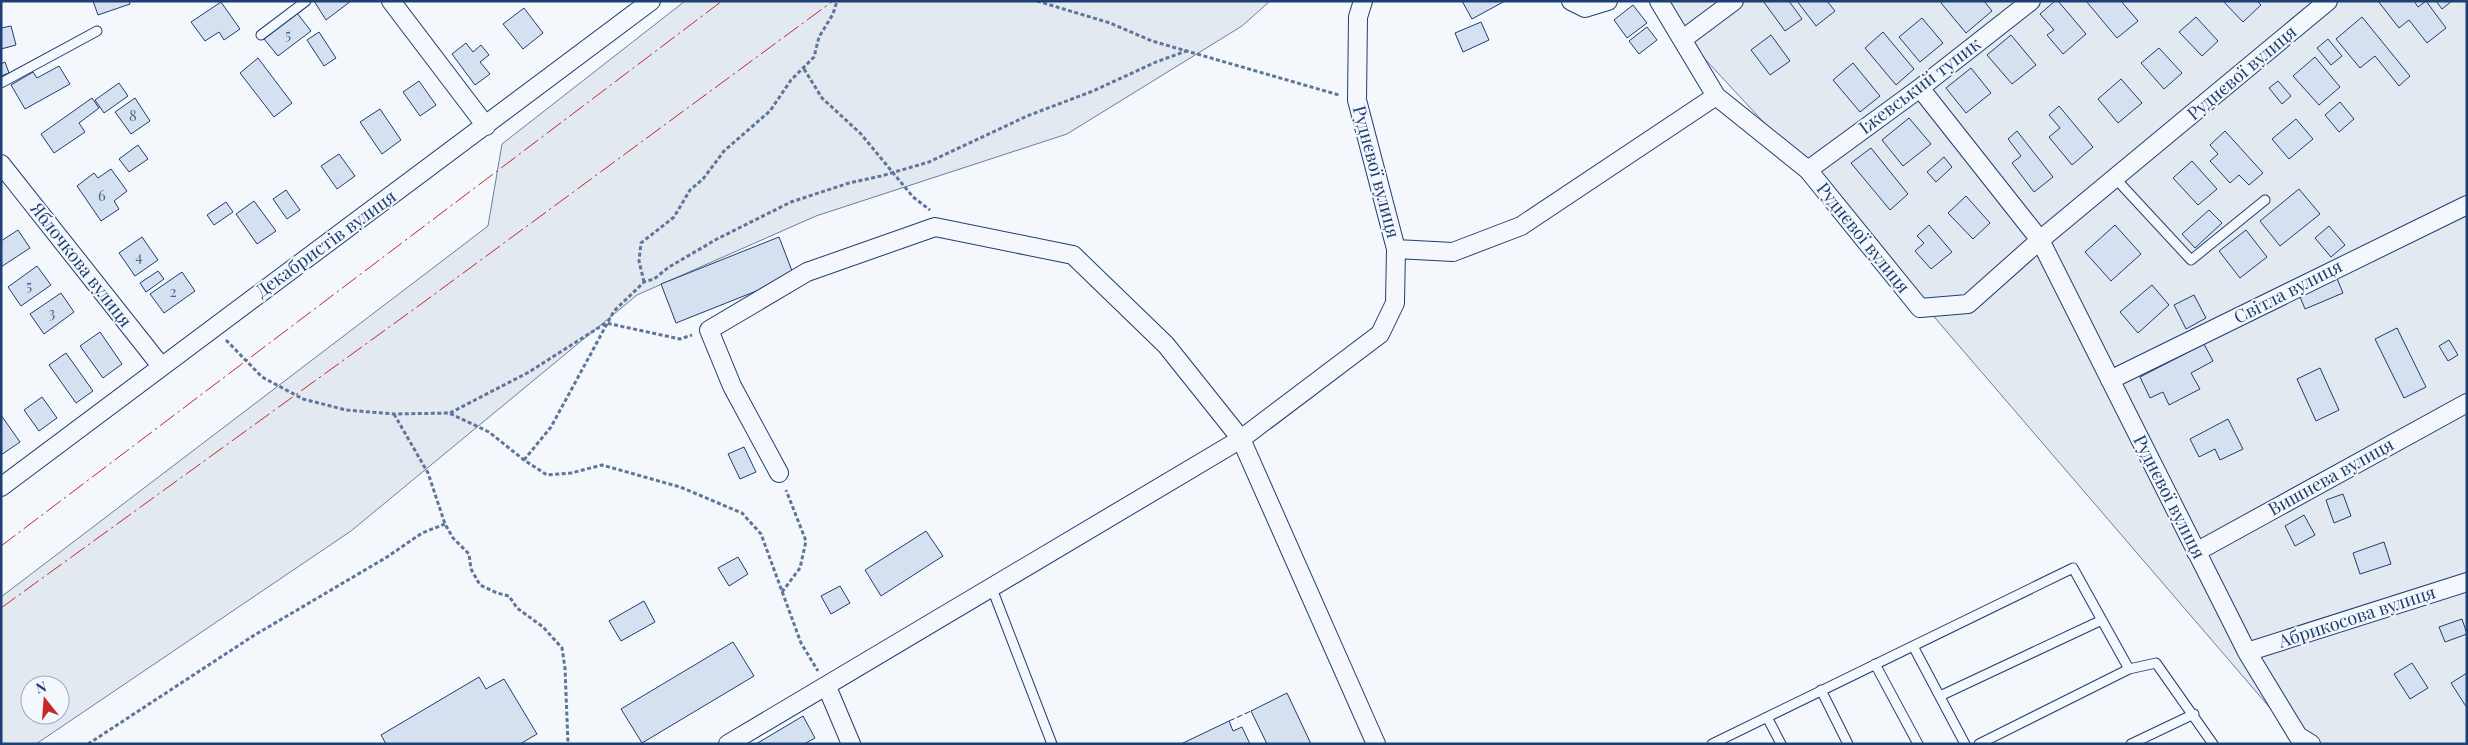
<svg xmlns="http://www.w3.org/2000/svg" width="2468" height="745" font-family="'Playfair Display',serif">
<rect width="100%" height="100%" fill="#f4f7fb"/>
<!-- green -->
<path fill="#e3e9f0" stroke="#687fa3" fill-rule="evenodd" d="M 685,1 L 1270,1 L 1242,26 L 1067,134 L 816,216 L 637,295 L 351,531 L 36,744 L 1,744 L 1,597 L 488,226 L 502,144 ZM 30,685 L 60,685 L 60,715 L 30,715 Z
M 1651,1 L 2467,1 L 2467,744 L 2301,744 L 1808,170 Z"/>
<!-- building -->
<path fill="#d5e0f0" stroke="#1d3f73" d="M 93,1 L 129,1 L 130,4 L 98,15 Z
M 314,1 L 351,1 L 326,20 Z
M 1462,1 L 1505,1 L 1472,19 Z
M 1763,1 L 1789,1 L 1802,19 L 1785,31 Z
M 1797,1 L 1827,1 L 1835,11 L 1816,26 Z
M 1943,1 L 1984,1 L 1992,11 L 1966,33 L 1941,3 Z
M 2055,1 L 2058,1 L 2086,34 L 2063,54 L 2047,35 L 2054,30 L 2040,14 Z
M 2086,1 L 2121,1 L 2138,21 L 2117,38 Z
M 2223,1 L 2257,1 L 2261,5 L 2243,22 Z
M 2378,1 L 2414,1 L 2418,7 L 2426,1 L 2446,28 L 2427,43 L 2409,20 L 2399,28 Z
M 2436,1 L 2452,1 L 2442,9 Z
M 221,2 L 240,29 L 224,40 L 219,32 L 205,41 L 191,22 Z
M 1633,5 L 1647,23 L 1627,38 L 1614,20 Z
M 524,8 L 543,33 L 523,49 L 503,24 Z
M 297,13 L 311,31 L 278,56 L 264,39 Z
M 2196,17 L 2218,41 L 2202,56 L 2179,32 Z
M 2362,17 L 2410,76 L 2399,86 L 2375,56 L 2360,68 L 2336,39 Z
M 1922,18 L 1943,43 L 1920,62 L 1899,37 Z
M 1481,22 L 1489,40 L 1463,52 L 1455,33 Z
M 11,26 L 16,45 L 1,49 L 1,28 Z
M 1647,27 L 1657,40 L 1639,54 L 1629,41 Z
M 319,32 L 336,58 L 324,66 L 307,40 Z
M 1883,32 L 1914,69 L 1896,85 L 1865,48 Z
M 1771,35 L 1790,61 L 1770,75 L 1751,50 Z
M 2011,35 L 2036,65 L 2012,84 L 1987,55 Z
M 2328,39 L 2342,56 L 2331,65 L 2317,48 Z
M 466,43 L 473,52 L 481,45 L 489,55 L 480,62 L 490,74 L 475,85 L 452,54 Z
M 2159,48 L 2182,73 L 2164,89 L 2141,63 Z
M 2315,57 L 2340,87 L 2319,105 L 2293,76 Z
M 258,58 L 292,103 L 274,117 L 240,73 Z
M 5,62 L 9,73 L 1,76 L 1,64 Z
M 1853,63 L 1880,96 L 1860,112 L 1833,80 Z
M 59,66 L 70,84 L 25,109 L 11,85 L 33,72 L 37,78 Z
M 1971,68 L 1991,93 L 1966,113 L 1946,88 Z
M 2121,79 L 2142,103 L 2118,123 L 2098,99 Z
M 419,81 L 436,105 L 420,116 L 403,92 Z
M 2278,81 L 2291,96 L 2282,104 L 2269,88 Z
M 119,83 L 128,96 L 104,113 L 95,100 Z
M 92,98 L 99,108 L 79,123 L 85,132 L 54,153 L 41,134 Z
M 135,98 L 150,121 L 131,134 L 115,112 Z
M 2340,102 L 2354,119 L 2339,132 L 2325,115 Z
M 2059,106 L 2093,147 L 2072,165 L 2049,137 L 2060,128 L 2049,115 Z
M 380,109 L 401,140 L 382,154 L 360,122 Z
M 1909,118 L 1931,144 L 1903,166 L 1882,140 Z
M 2296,119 L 2313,139 L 2289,159 L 2272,139 Z
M 2017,131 L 2053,177 L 2034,192 L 2012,163 L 2021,156 L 2008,139 Z
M 2225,131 L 2263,173 L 2249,185 L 2239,175 L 2230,183 L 2210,161 L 2218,154 L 2210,145 Z
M 138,145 L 148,159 L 129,172 L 119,159 Z
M 1871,148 L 1908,194 L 1890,210 L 1851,163 Z
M 339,154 L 355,176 L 337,189 L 321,166 Z
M 1944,157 L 1952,167 L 1936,182 L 1927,172 Z
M 2192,161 L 2217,189 L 2198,205 L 2173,178 Z
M 111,169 L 127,191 L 114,201 L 119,209 L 101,221 L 77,186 L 94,173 L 98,178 Z
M 2299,189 L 2320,214 L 2280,246 L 2260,221 Z
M 286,190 L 300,210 L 287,219 L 273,199 Z
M 1966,196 L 1990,223 L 1973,239 L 1948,213 Z
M 254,201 L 276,231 L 257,244 L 236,214 Z
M 226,202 L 233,212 L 214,225 L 207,215 Z
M 2209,210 L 2222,223 L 2195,248 L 2182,234 Z
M 1929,225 L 1952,252 L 1931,269 L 1915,251 L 1924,243 L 1917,236 Z
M 2115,225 L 2141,254 L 2111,281 L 2085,252 Z
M 2329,226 L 2345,245 L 2331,257 L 2315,238 Z
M 18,230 L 30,248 L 1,267 L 1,241 Z
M 2246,230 L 2267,257 L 2240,278 L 2219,251 Z
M 142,237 L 158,260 L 135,276 L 119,253 Z
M 779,237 L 794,276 L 676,323 L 661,284 Z
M 37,266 L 51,285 L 21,306 L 8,287 Z
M 158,271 L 164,279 L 146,292 L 140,283 Z
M 182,272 L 195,291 L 164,313 L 150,294 Z
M 2336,276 L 2343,293 L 2305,309 L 2298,292 Z
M 2152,285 L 2169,305 L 2138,333 L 2120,312 Z
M 61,293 L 74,312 L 44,334 L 30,314 Z
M 2194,295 L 2206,318 L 2186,329 L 2174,305 Z
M 2397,328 L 2426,387 L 2404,398 L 2375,339 Z
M 100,332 L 122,364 L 103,378 L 80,346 Z
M 2449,340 L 2458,355 L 2448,361 L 2439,346 Z
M 2204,344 L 2213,361 L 2191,373 L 2200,389 L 2169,405 L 2163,392 L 2150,398 L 2140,377 Z
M 66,353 L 93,391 L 76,403 L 49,365 Z
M 2320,368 L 2339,410 L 2316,421 L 2297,379 Z
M 42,397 L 57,418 L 39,431 L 24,410 Z
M 1,415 L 20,442 L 1,455 Z
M 2228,419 L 2243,449 L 2220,460 L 2215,449 L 2199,457 L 2190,439 Z
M 744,447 L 756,472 L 740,479 L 728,454 Z
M 2343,494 L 2351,516 L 2334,523 L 2326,500 Z
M 2304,515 L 2315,535 L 2295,546 L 2285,526 Z
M 926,531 L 943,556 L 881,596 L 865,570 Z
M 2384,542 L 2391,564 L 2360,574 L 2353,553 Z
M 738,557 L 748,574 L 729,586 L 718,568 Z
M 840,586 L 850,603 L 831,614 L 821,596 Z
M 644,601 L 655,622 L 621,641 L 609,621 Z
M 2462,619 L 2467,634 L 2445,642 L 2439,627 Z
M 733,642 L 754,676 L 642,743 L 621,709 Z
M 2412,663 L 2428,688 L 2410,699 L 2394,674 Z
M 2467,673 L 2467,708 L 2451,683 Z
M 479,677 L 486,689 L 504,679 L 537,734 L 520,744 L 386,744 L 381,735 Z
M 1287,693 L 1311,744 L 1267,744 L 1251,711 Z
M 803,716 L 815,738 L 804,744 L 756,744 Z
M 1229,721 L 1233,731 L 1242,727 L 1250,744 L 1181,744 Z"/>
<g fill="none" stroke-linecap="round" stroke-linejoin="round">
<defs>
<path id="lane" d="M 261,35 L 306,1
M 1,83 L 97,31
M 2115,178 L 2191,260 L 2265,200
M 991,586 L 1052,744
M 1913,646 L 1965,744
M 1875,664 L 1918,744
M 1821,690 L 1848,744
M 1940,696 L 2102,620
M 1767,717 L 1781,744
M 1712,744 L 2073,568 L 2129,669 L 2156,663 L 2213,744
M 1979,744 L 2129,669
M 2131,744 L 2194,714"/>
<path id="street" d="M 391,1 L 486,126
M 1363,1 L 1358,17 L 1357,100 L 1396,249 L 1453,252 L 1521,226 L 1716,96
M 1571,1 L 1585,8 L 1608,1
M 1659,1 L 1716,96 L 1808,170 L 1920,308 L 1968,304 L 2040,240 L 2328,1
M 1683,39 L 1734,1
M 1920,88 L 2040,240 L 2247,652 L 2298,736 L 2311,744
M 1,164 L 161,366
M 1808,170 L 1920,88 L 2031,1
M 2110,380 L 2467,205
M 779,473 L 732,386 L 709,330 L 807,272 L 935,227 L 1073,255 L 1166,345 L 1241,439 L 1376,744
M 1,487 L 651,1
M 2196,552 L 2467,403
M 2247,652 L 2467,582
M 827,687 L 851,744
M 728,744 L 1241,439 L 1380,334 L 1395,303 L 1396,249"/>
</defs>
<!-- lane casing -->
<use href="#lane" stroke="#1d3f73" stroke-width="11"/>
<!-- street casing -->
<use href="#street" stroke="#1d3f73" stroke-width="20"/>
<!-- path -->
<path stroke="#5e769c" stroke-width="3" stroke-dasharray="4 2.5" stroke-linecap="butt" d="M 1037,1 L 1110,23 L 1152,41 L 1339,95
M 804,69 L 822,98 L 861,134 L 913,197 L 930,210
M 644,282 L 639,261 L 641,243 L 674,217 L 690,190 L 703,179 L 724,151 L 770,111 L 791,80 L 814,57 L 819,37 L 833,14 L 837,1
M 226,340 L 262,377 L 303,399 L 346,410 L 394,414 L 449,413 L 489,432 L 524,460 L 547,475 L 571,473 L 602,465 L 680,487 L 742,513 L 761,534 L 801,643 L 818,671
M 450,413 L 529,372 L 606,323 L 680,339 L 692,335
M 394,414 L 428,473 L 445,524 L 453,538 L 469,554 L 471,569 L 480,585 L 497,593 L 509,596 L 517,608 L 543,627 L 562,648 L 565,668 L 568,744
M 524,460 L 551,427 L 614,311 L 644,282 L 654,279 L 669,267 L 717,239 L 791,202 L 849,183 L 881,176 L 929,162 L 1027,116 L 1093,91 L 1156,62 L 1189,50
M 782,592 L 800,568 L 806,541 L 786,490
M 88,744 L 253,636 L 387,557 L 422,533 L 445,524"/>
<!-- lane -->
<use href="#lane" stroke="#f4f7fb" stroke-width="9"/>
<!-- street -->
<use href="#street" stroke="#f4f7fb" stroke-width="18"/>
<!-- fence -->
<path stroke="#1d3f73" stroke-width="1" stroke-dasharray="6 2.5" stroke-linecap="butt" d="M 1229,721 L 1251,711"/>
<!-- power -->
<path stroke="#c62828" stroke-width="1" stroke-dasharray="18 4 2.5 4" stroke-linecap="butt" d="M 1,546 L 722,1
M 1,608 L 417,307 L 833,1"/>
</g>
<g text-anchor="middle" stroke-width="4" stroke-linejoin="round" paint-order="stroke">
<!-- number labels -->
<g font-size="15" fill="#4b6792">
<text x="288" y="40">5</text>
<text x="133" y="121">8</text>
<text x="102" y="201">6</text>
<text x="139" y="262">4</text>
<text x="29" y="291">5</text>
<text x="173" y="297">2</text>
<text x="52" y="318">3</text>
</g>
<!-- street labels -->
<g font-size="18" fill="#1d3f73" stroke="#f4f7fb">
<text transform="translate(2242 73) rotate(-40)" y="6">Руднєвої вулиця</text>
<text transform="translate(1920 86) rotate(-37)" y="6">Іжевський тупик</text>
<text transform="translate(1376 172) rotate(75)" y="6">Руднєвої вулиця</text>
<text transform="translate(1863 238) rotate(51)" y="6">Руднєвої вулиця</text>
<text transform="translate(326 244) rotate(-36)" y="6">Декабристів вулиця</text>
<text transform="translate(81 265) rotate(52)" y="6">Яблочкова вулиця</text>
<text transform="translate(2288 292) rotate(-27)" y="6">Світла вулиця</text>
<text transform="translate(2331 477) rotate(-29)" y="6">Вишнева вулиця</text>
<text transform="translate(2169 497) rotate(63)" y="6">Руднєвої вулиця</text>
<text transform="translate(2357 617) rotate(-18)" y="6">Абрикосова вулиця</text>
</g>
</g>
<!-- border -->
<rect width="2468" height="745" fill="none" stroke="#1d3f73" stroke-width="5"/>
<!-- north arrow -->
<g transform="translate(45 700) rotate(343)"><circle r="24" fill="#f4f7fb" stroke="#9eadc5"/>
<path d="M0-4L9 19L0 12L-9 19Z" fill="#c62828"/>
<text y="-8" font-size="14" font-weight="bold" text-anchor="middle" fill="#1d3f73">N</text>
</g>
</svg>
